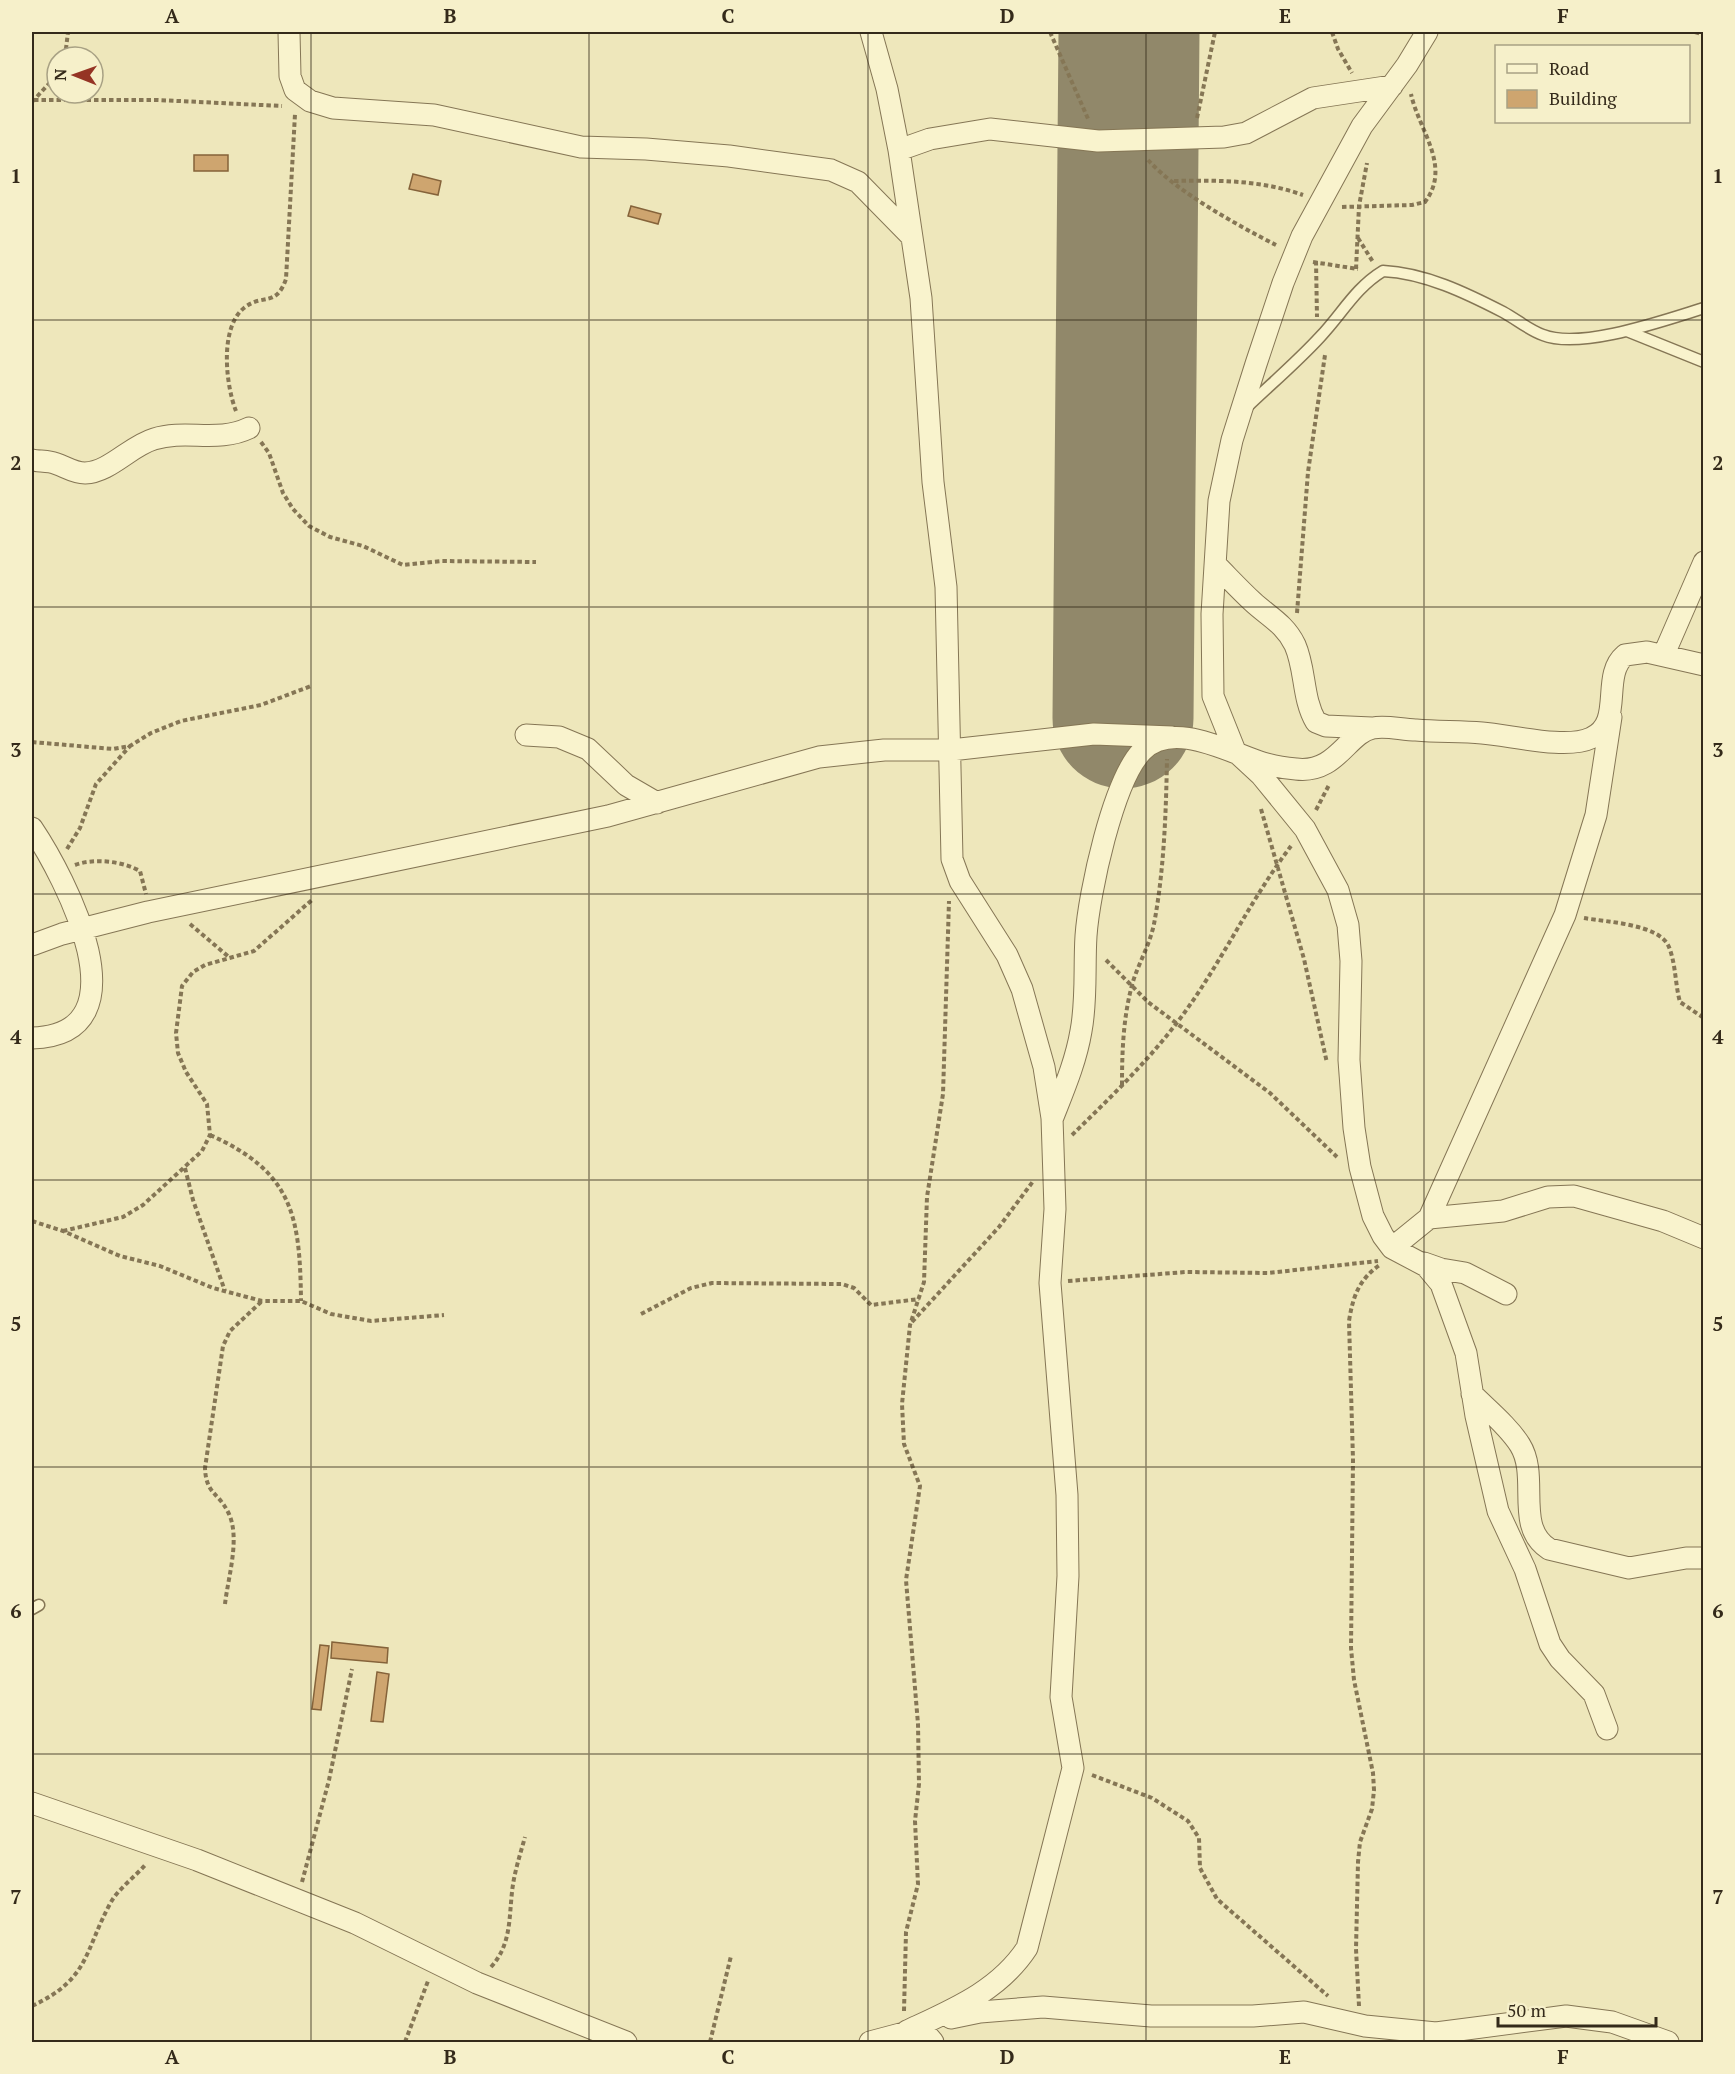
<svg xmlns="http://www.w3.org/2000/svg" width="1735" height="2074" font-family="'PT Serif',serif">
<rect width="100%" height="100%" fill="#eee7bb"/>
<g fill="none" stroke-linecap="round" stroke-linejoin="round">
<!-- runway -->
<path stroke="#91886a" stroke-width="141" d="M 1123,718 L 1129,32"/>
</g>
<!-- building -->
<path fill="#cea56f" stroke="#85633a" stroke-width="1.5" d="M 194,155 L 228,155 L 228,171 L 194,171 Z
M 413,174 L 441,181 L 438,195 L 409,189 Z
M 631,206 L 661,214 L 658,224 L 628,216 Z
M 332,1642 L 388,1648 L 387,1663 L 331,1658 Z
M 320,1645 L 329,1646 L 321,1710 L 312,1709 Z
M 377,1672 L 389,1674 L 383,1722 L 371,1721 Z"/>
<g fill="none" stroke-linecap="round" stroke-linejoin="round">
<defs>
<path id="lane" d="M 1627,331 L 1704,362
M 1247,407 C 1271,384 1297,362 1320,337 C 1342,314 1355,288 1383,271 C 1425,273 1466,293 1503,312 C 1516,319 1529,330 1543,335 C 1581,350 1665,320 1704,308
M 32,1609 L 39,1605"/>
<path id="street" d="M 289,32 L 290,76 L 295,90 L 310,101 L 333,108 L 434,115 L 581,147 L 646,149 L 729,156 L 831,170 L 858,182 L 910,235
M 871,32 L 887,89 L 899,150 L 921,298 L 933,482 L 946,587 L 952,859 L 960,881 L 1007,955 L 1022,989 L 1044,1067 L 1052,1118 L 1055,1209 L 1050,1283 L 1067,1495 L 1068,1576 L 1061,1697 L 1073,1768 L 1027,1948 C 999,1991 952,2010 907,2031 L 906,2042
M 1427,32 L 1407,65 L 1362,126 L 1302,236 L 1283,283 L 1256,364 L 1232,440 L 1219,501 L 1212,614 L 1213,696 L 1235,751 L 1261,775 L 1305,829 L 1338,890 L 1348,925 L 1351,961 L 1349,1060 L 1354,1128 L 1360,1167 L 1373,1216 L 1383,1236 L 1392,1248 L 1426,1266 L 1441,1284 L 1466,1353 L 1476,1416 L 1498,1511 L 1525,1569 L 1550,1644 L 1560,1659 L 1594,1694 L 1607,1729
M 899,150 L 930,139 L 990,129 L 1098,141 L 1224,137 L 1246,133 L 1313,98 L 1392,86
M 32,460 C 37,461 44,461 50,462 C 62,464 72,473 85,473 C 110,472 130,446 154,439 C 186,429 218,443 249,428
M 1216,565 C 1228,577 1240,590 1253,602 C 1268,616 1285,624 1295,645 C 1306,670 1302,698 1316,722 L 1326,726 L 1372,728
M 1664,654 L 1704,562
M 526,735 L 559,737 L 588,749 L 626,785 L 657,803
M 32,828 C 65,877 148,1035 32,1038
M 32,945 L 62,934 L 148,912 L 608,816 L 819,757 L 884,750 L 951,750 L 1094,734 L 1172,737
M 1053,1117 C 1064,1089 1076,1061 1081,1031 C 1087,1000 1084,967 1086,936 C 1089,893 1113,781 1142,751 C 1173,719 1230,753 1263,763 C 1273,766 1285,768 1296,769 C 1337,774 1347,733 1373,728 C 1386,725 1402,730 1416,730 C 1438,732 1460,731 1482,733 C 1510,735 1566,750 1591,738 C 1625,723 1600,676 1625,655 L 1647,652 L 1704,665
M 1429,1218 L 1503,1211 L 1548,1197 L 1574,1196 L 1663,1221 L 1704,1238
M 1392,1248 L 1429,1218 L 1565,915 L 1596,815 L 1611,717
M 1424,1263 L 1441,1269 L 1465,1273 L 1506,1294
M 1472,1394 C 1488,1410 1508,1426 1520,1445 C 1540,1477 1514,1527 1549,1549 L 1629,1568 L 1686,1558 L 1704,1558
M 32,1803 L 197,1860 L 355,1923 L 477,1983 L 626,2042
M 951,2018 L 980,2012 L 1043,2007 L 1151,2016 L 1253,2016 L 1304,2012 L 1365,2026 L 1436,2033 L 1566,2016 L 1612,2022 L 1668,2042
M 921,2028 L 933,2042
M 870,2042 L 919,2029"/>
</defs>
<!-- lane casing -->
<use href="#lane" stroke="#857655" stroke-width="13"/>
<!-- street casing -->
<use href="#street" stroke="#857655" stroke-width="23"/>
<!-- path -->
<path stroke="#857655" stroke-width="4" stroke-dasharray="4.5 3" stroke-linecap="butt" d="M 1050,32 L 1089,121
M 1332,32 L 1338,49 L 1352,73
M 1695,32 L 1704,35
M 65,57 L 68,32
M 34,100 L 158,100 L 282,106
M 32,102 L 57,75
M 1197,118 L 1215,32
M 1148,160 C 1177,192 1237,225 1276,245
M 1174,181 C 1218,180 1261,180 1303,195
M 1342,207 L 1412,205 L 1425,202 C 1452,166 1419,131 1411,94
M 1358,238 L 1373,262
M 1316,261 L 1317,317
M 1313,262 L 1358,269
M 1356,269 L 1359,206 L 1367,163
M 236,411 C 226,386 219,328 244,308 C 262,293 276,308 286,279 L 295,114
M 261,442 L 269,453 L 283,493 L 293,509 L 309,526 L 330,537 L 363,546 L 403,565 L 441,561 L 536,562
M 1297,613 L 1308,472 L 1325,355
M 32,742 L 113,749 L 130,746 L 151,733 L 181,721 L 261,705 L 311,686
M 1261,809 L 1304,959 L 1327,1063
M 1316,810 L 1329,785
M 67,849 L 80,828 L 96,784 L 130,746
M 75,865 C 94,858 122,861 140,871 L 146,894
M 1584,918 C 1606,922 1660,924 1669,947 C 1676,965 1675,984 1680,1002 L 1704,1018
M 190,924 L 230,958
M 1106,960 L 1148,1002 L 1270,1093 L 1337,1157
M 1122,1085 C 1122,1053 1123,1021 1131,989 C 1136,967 1149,948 1154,924 C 1164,871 1166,813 1167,759
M 210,1135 C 293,1172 300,1216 301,1301
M 1072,1135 C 1108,1100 1145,1064 1176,1024 C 1219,968 1248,903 1291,846
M 185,1168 L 193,1200 L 225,1291
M 32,1221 L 63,1231 L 120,1256 L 160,1266 L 213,1288 L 262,1301 L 301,1301 L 331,1314 L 371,1321 L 444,1315
M 63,1231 L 123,1217 L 143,1205 L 202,1151 L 210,1135 L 207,1104 L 186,1072 L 178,1053 L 176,1033 L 182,986 L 193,972 L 205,965 L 254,951 L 313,899
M 1068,1281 L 1186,1272 L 1268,1273 L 1378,1261
M 641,1314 L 691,1288 L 712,1283 L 842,1284 L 854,1288 L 871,1305 L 919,1299
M 912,1322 L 999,1227 L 1034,1180
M 225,1604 C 228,1577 241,1537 228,1512 C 218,1492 206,1494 205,1468 L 223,1346 L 230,1331 L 261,1302
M 1092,1775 L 1152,1798 L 1188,1821 L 1199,1838 L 1200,1868 L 1217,1899 L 1328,1996
M 302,1882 L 329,1780 L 352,1669
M 491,1967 C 511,1945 509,1919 512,1892 C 514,1873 520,1855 525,1837
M 32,2006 C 90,1979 84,1951 111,1902 C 119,1888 136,1876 146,1864
M 1359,2006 L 1356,1949 L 1358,1862 L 1360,1842 L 1372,1809 L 1374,1790 L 1373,1773 L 1354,1680 L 1351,1648 L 1353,1460 L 1349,1321 C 1353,1296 1359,1279 1381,1264
M 904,2011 L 906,1932 L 918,1884 L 915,1821 L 919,1784 L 918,1724 L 906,1580 L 920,1486 L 904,1444 L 902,1404 L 910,1325 L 924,1282 L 927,1197 L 943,1094 L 949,901
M 405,2042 L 428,1981
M 710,2042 L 731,1956"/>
<!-- lane -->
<use href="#lane" stroke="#f9f3cd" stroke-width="10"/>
<!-- street -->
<use href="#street" stroke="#f9f3cd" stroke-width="21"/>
</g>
<!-- grid -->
<path fill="none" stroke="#342a1a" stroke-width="1.5" stroke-opacity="0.55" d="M 311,32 L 311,2042M 589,32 L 589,2042M 868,32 L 868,2042M 1146,32 L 1146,2042M 1424,32 L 1424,2042M 32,320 L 1704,320M 32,607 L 1704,607M 32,894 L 1704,894M 32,1180 L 1704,1180M 32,1467 L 1704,1467M 32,1754 L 1704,1754"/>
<!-- border -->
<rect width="1735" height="2074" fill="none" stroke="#f6f0ca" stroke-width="66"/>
<!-- legend -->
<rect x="1495" y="45" width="195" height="78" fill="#f6f0ca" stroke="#a8a184" stroke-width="1.5"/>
<rect x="1507" y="64" width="30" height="9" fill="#f9f3cd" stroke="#a8a184" stroke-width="1.5"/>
<text x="1549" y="75" font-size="18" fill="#342a1a">Road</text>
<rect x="1507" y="90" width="30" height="18" fill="#cea56f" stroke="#a8a184" stroke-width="1.5"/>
<text x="1549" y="105" font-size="18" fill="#342a1a">Building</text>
<!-- north arrow -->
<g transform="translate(75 75) rotate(271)"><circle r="28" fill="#f6f0ca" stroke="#a8a184" stroke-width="1.5"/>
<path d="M0-4.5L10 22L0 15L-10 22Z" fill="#953424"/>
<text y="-9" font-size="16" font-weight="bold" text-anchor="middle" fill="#342a1a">N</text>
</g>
<!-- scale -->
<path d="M1498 2017v9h158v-9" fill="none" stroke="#342a1a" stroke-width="3"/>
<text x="1507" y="2017" font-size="18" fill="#342a1a" stroke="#f6f0ca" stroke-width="4.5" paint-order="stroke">50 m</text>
<rect x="33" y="33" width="1669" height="2008" fill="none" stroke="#342a1a" stroke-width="2"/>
<g font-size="20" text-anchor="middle" font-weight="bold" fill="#342a1a">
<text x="172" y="23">A</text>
<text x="450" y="23">B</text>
<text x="728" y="23">C</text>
<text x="1007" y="23">D</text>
<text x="1285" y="23">E</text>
<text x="1563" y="23">F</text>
<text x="16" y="183">1</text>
<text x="1718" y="183">1</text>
<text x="16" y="470">2</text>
<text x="1718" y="470">2</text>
<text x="16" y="757">3</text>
<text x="1718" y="757">3</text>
<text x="16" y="1044">4</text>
<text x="1718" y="1044">4</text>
<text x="16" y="1331">5</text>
<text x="1718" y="1331">5</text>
<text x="16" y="1618">6</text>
<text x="1718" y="1618">6</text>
<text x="16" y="1904">7</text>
<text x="1718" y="1904">7</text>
<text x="172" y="2064">A</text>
<text x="450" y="2064">B</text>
<text x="728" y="2064">C</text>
<text x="1007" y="2064">D</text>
<text x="1285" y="2064">E</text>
<text x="1563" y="2064">F</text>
</g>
</svg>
